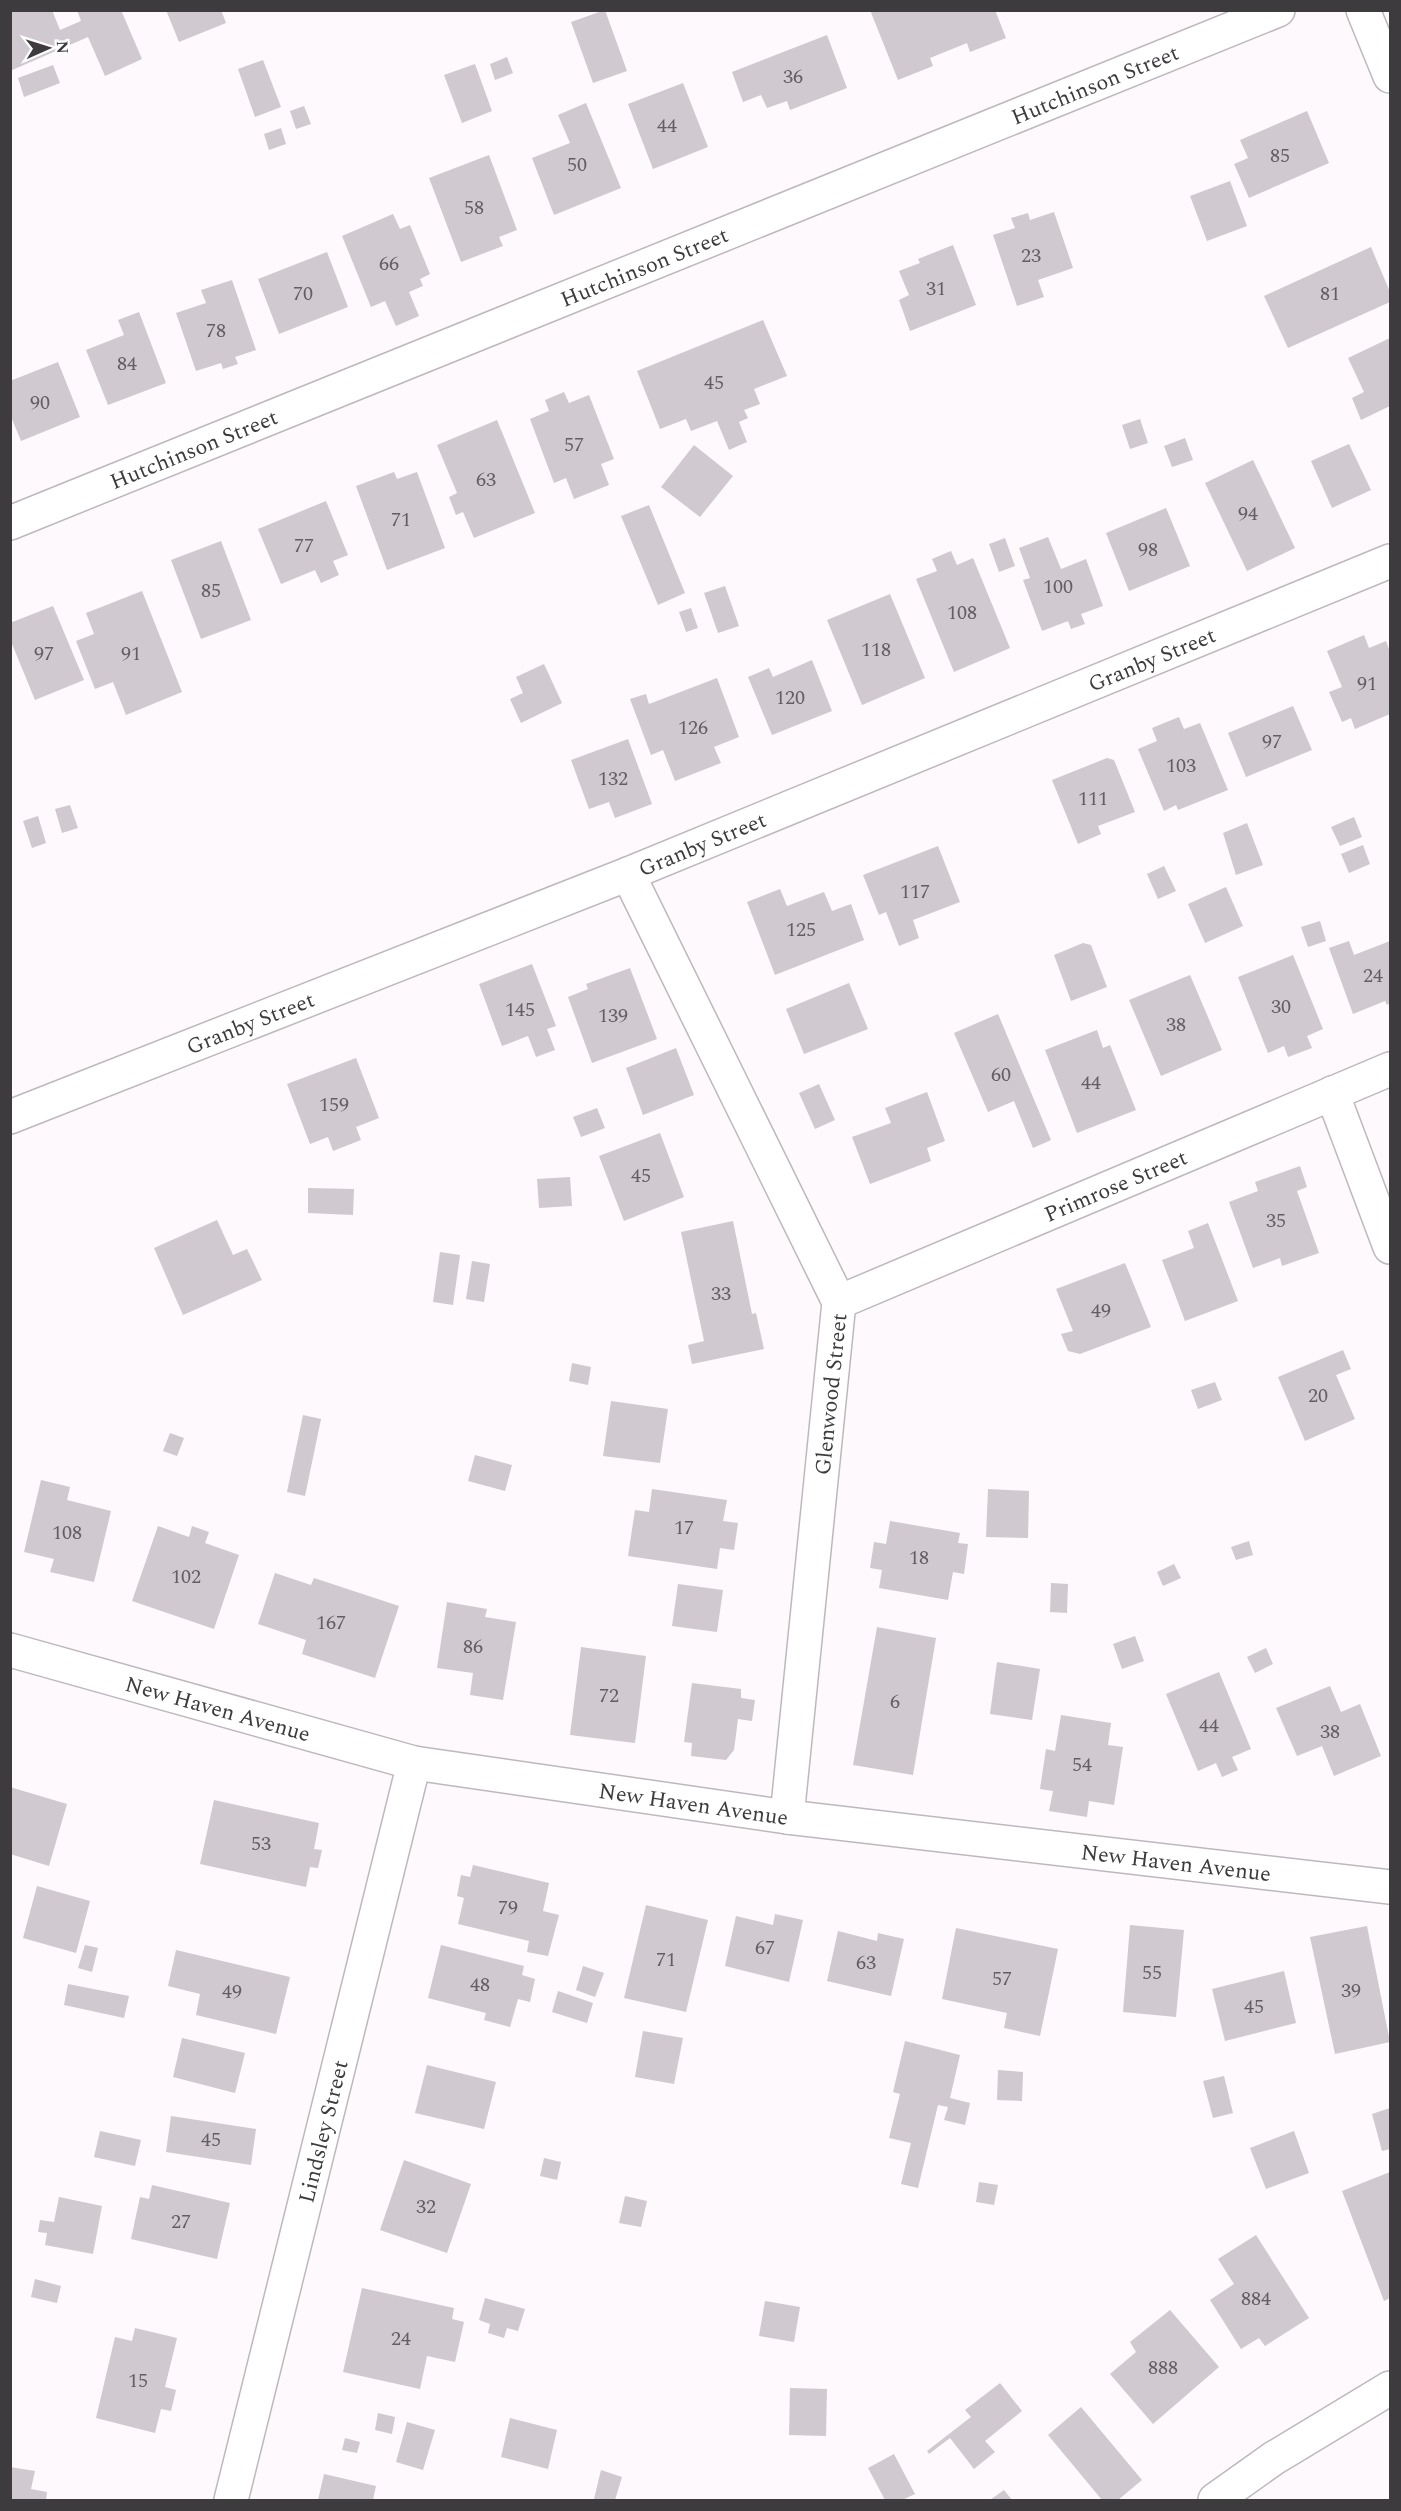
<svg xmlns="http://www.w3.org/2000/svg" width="1401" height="2511" font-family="Spectral,serif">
<rect width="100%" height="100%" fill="#fef9fd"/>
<!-- building -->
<path fill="#d0c9cf" d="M 10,10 L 52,10 L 60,30 L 81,21 L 77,10 L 121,10 L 142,59 L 105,76 L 88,37 L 10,71 Z
M 166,10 L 221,10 L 226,23 L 179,42 Z
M 605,10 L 627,71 L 593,83 L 571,22 Z
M 870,10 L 995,10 L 1006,38 L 970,52 L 967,43 L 930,58 L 933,66 L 898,80 Z
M 827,35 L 847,88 L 790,110 L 787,101 L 767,108 L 761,95 L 743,102 L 732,72 Z
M 507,57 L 513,73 L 495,80 L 490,64 Z
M 263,60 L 281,107 L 255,117 L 238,69 Z
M 475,64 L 492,111 L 462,123 L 444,75 Z
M 53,65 L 60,83 L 24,97 L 18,78 Z
M 683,83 L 708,147 L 653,169 L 628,104 Z
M 586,103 L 621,188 L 554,215 L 532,158 L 570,143 L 558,115 Z
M 304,106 L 311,124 L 296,129 L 290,111 Z
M 1307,111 L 1329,163 L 1249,198 L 1234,164 L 1248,158 L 1240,140 Z
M 281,128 L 286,144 L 269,150 L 264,134 Z
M 489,155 L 517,230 L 499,237 L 503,246 L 461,262 L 429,178 Z
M 1230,181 L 1247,226 L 1207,241 L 1190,196 Z
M 1054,212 L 1073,268 L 1038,280 L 1044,297 L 1017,306 L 993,235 L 1015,228 L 1011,218 L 1028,213 L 1030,220 Z
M 393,214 L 400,229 L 410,225 L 430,274 L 420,279 L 423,286 L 409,292 L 419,316 L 396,326 L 385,301 L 371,307 L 342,236 Z
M 953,245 L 976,305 L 910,331 L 899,300 L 909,295 L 899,271 L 920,263 L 918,259 Z
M 1371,247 L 1390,292 L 1390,302 L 1288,348 L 1264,296 Z
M 327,252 L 348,307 L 279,334 L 258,279 Z
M 232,280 L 256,350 L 235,357 L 238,364 L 223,369 L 221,363 L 196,371 L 176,313 L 206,303 L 201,290 Z
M 139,312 L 166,383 L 108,405 L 86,350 L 124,335 L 118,320 Z
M 763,320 L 787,376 L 754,389 L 760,404 L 744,410 L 748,418 L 739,422 L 747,442 L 729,450 L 717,421 L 691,431 L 686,419 L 660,429 L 637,371 Z
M 1390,338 L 1390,406 L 1361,420 L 1352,398 L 1364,392 L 1348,358 Z
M 58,362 L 80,417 L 21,441 L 10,414 L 10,381 Z
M 564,392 L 569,403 L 589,395 L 614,459 L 601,464 L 609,485 L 574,499 L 566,478 L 554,483 L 530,419 L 549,411 L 545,400 Z
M 1140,419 L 1148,443 L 1130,449 L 1122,425 Z
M 497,420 L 535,513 L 474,538 L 463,512 L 456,515 L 449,497 L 457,493 L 437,445 Z
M 1185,438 L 1193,460 L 1172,467 L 1164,446 Z
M 1349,444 L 1371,490 L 1332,508 L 1311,461 Z
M 694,445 L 733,476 L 700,517 L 661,487 Z
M 1253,460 L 1295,548 L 1247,571 L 1205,483 Z
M 394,472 L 397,479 L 417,472 L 445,548 L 387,570 L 356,486 Z
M 326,501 L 348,555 L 333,561 L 339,575 L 321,583 L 315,570 L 281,584 L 258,529 Z
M 649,505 L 685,593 L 658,605 L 621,516 Z
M 1166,508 L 1190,566 L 1129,591 L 1106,533 Z
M 1048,537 L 1061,569 L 1086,559 L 1103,606 L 1081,614 L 1085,624 L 1071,629 L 1068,621 L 1042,631 L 1023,580 L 1030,578 L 1019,548 Z
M 1005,538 L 1015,566 L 999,572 L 989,544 Z
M 221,541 L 251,620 L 201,639 L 171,560 Z
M 951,551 L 957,565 L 973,558 L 1010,648 L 954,672 L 916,579 L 937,571 L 932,559 Z
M 725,586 L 739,626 L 718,633 L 704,593 Z
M 142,591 L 182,692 L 126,715 L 113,682 L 95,689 L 76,641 L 94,634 L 86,613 Z
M 890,594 L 925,678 L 862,705 L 827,620 Z
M 53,606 L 84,680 L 35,700 L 10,639 L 10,623 Z
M 691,608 L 698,628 L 686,632 L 679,612 Z
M 1364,635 L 1369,648 L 1386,641 L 1390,652 L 1390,714 L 1355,729 L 1351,718 L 1342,722 L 1329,692 L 1342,687 L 1327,651 Z
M 812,660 L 832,711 L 772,735 L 748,677 L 769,668 L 773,677 Z
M 544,664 L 562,703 L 521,723 L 510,699 L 523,693 L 516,677 Z
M 717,678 L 739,737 L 714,747 L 721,763 L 675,781 L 663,750 L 651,755 L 630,699 L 646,694 L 649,704 Z
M 1293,706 L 1312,750 L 1246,777 L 1228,733 Z
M 1179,717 L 1184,729 L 1200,723 L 1228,790 L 1178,810 L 1176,805 L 1164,811 L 1138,749 L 1157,741 L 1152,728 Z
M 628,739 L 652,804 L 615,818 L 609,802 L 589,809 L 571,760 Z
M 1107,758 L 1114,760 L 1135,812 L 1098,826 L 1101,834 L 1078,844 L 1052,780 Z
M 70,805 L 78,828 L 62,833 L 55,809 Z
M 38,816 L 46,843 L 32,848 L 23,821 Z
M 1354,817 L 1362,837 L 1340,846 L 1331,827 Z
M 1247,823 L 1263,865 L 1236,875 L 1223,833 Z
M 1363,845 L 1370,864 L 1349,873 L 1341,854 Z
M 938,846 L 960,902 L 913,920 L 919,938 L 899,946 L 886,912 L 879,915 L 863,875 Z
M 1164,866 L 1176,891 L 1158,899 L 1147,874 Z
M 1226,887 L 1243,926 L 1205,943 L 1188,904 Z
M 780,889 L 787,906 L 824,892 L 832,911 L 851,904 L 864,940 L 775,975 L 747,902 Z
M 1320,921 L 1326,941 L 1308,947 L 1301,927 Z
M 1349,941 L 1354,955 L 1390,941 L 1390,1003 L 1387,1005 L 1385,1001 L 1353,1014 L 1329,948 Z
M 1083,943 L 1091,945 L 1107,987 L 1071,1001 L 1054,955 Z
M 1293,955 L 1323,1029 L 1307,1036 L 1312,1048 L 1288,1057 L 1284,1046 L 1268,1053 L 1238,977 Z
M 532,964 L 556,1026 L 547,1029 L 555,1050 L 536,1057 L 528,1036 L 502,1046 L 479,984 Z
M 630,968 L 657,1039 L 592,1063 L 568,997 L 588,989 L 586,984 Z
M 1190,975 L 1222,1050 L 1161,1076 L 1129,1000 Z
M 849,983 L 868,1029 L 804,1054 L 786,1009 Z
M 998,1014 L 1051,1140 L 1033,1148 L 1014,1101 L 988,1112 L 954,1033 Z
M 1097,1030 L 1103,1048 L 1110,1045 L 1136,1110 L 1077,1133 L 1045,1050 Z
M 676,1048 L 694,1095 L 643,1115 L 626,1068 Z
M 356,1058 L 379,1118 L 356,1127 L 361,1140 L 333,1151 L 328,1137 L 310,1144 L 287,1084 Z
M 819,1084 L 835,1120 L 815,1129 L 799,1093 Z
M 927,1092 L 945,1141 L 927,1148 L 931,1161 L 870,1184 L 852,1137 L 891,1123 L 885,1108 Z
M 597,1108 L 605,1128 L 581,1137 L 573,1117 Z
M 660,1133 L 684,1197 L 624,1221 L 599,1156 Z
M 1300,1166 L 1307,1187 L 1297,1191 L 1319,1253 L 1282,1266 L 1280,1258 L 1253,1268 L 1229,1202 L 1258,1191 L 1255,1182 Z
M 570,1177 L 572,1206 L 539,1208 L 537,1179 Z
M 308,1188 L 354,1189 L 353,1215 L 308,1213 Z
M 217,1220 L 233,1255 L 247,1249 L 262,1280 L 183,1315 L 154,1248 Z
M 733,1221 L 752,1314 L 756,1313 L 764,1349 L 692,1364 L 688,1345 L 704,1341 L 681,1232 Z
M 1208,1223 L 1238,1301 L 1185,1321 L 1162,1260 L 1194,1248 L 1188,1231 Z
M 440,1252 L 460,1255 L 453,1305 L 433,1302 Z
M 472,1261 L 490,1264 L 484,1302 L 466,1299 Z
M 1125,1263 L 1151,1327 L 1080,1354 L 1068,1351 L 1061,1334 L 1073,1331 L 1056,1289 Z
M 1343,1350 L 1351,1369 L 1336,1375 L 1355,1419 L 1305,1441 L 1278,1377 Z
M 572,1363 L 591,1367 L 588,1385 L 569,1381 Z
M 1215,1382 L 1222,1400 L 1198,1409 L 1191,1390 Z
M 611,1401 L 668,1409 L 660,1463 L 603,1456 Z
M 303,1415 L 321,1419 L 305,1496 L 287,1492 Z
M 170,1433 L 184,1438 L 177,1456 L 163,1451 Z
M 475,1455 L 512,1465 L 505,1491 L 468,1481 Z
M 41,1480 L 70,1487 L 67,1500 L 111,1511 L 94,1582 L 50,1572 L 54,1559 L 24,1552 Z
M 652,1489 L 727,1500 L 723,1521 L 738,1523 L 734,1550 L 720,1548 L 717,1569 L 628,1556 L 635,1510 L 649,1512 Z
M 988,1489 L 1029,1491 L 1028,1538 L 986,1537 Z
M 890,1521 L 960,1533 L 958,1543 L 968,1544 L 964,1574 L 953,1572 L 948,1600 L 879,1588 L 882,1570 L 870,1568 L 874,1542 L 886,1544 Z
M 158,1526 L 189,1537 L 192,1526 L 209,1532 L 205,1543 L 239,1555 L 214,1629 L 132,1601 Z
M 1249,1541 L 1253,1555 L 1236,1560 L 1231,1547 Z
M 1174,1564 L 1181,1578 L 1163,1586 L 1157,1572 Z
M 275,1573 L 311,1585 L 314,1578 L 399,1606 L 375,1678 L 302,1654 L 306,1640 L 258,1624 Z
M 1051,1583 L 1068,1584 L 1067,1613 L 1050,1612 Z
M 678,1584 L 723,1590 L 717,1632 L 672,1626 Z
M 447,1602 L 487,1609 L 485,1617 L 516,1622 L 503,1700 L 470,1695 L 473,1673 L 437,1668 Z
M 877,1627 L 936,1638 L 913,1775 L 853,1765 Z
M 1135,1636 L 1144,1661 L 1122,1669 L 1113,1644 Z
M 581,1647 L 646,1656 L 635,1743 L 570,1735 Z
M 1266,1648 L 1273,1664 L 1255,1673 L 1247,1657 Z
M 997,1662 L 1040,1669 L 1032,1720 L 990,1714 Z
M 1219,1672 L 1251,1749 L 1232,1757 L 1238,1770 L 1222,1777 L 1216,1763 L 1198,1771 L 1166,1694 Z
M 692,1683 L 741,1689 L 741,1698 L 755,1700 L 752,1721 L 738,1719 L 734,1750 L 726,1760 L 691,1756 L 692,1743 L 684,1742 Z
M 1330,1686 L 1341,1712 L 1360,1704 L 1381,1756 L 1334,1776 L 1322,1746 L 1297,1756 L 1276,1708 Z
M 1061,1715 L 1111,1723 L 1108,1745 L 1123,1747 L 1114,1805 L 1089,1801 L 1087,1817 L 1049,1811 L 1053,1791 L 1040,1789 L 1046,1749 L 1055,1751 Z
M 10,1787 L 67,1804 L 49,1866 L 10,1854 Z
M 214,1800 L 319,1823 L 314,1849 L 322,1850 L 318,1868 L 310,1867 L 306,1887 L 200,1864 Z
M 473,1865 L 549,1883 L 543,1911 L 559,1915 L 548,1956 L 527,1952 L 529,1941 L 458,1924 L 464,1898 L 457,1896 L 461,1875 L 470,1877 Z
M 37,1886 L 90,1901 L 76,1953 L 23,1938 Z
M 646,1905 L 708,1920 L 686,2012 L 624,1998 Z
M 775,1914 L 803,1920 L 789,1982 L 725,1966 L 736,1916 L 773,1925 Z
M 1130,1925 L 1184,1930 L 1176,2017 L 1123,2012 Z
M 1367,1926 L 1390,2042 L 1335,2054 L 1310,1937 Z
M 956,1928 L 1058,1949 L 1040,2036 L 1004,2028 L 1007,2013 L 942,1999 Z
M 838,1931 L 877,1941 L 878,1933 L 904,1939 L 891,1996 L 827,1981 Z
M 85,1945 L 98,1948 L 92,1972 L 78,1968 Z
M 441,1945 L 524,1966 L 522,1975 L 535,1979 L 530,2002 L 518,1999 L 510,2027 L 484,2020 L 486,2013 L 428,1998 Z
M 176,1950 L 290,1977 L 276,2034 L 196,2015 L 200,1994 L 168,1986 Z
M 583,1966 L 604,1973 L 595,1997 L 576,1990 Z
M 1284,1971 L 1296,2023 L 1225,2041 L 1212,1989 Z
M 68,1984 L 129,1996 L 124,2018 L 64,2005 Z
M 558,1991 L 593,2003 L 587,2023 L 552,2012 Z
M 643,2031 L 683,2038 L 674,2084 L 635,2077 Z
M 182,2038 L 245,2053 L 235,2093 L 173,2077 Z
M 905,2041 L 960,2055 L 950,2098 L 970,2103 L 965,2125 L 944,2120 L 948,2107 L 938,2105 L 918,2188 L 901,2184 L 911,2143 L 889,2138 L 900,2094 L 893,2092 Z
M 427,2065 L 496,2082 L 484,2129 L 415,2113 Z
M 998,2070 L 1023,2072 L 1022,2101 L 997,2100 Z
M 1224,2076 L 1233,2113 L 1213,2118 L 1203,2081 Z
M 1390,2108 L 1390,2149 L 1382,2151 L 1372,2114 Z
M 171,2116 L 256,2129 L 251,2165 L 166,2152 Z
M 100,2131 L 141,2140 L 135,2166 L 94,2157 Z
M 1294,2131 L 1309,2173 L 1266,2189 L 1250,2148 Z
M 544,2158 L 561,2162 L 557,2180 L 540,2176 Z
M 404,2160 L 471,2184 L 447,2253 L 380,2230 Z
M 1390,2172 L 1390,2298 L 1384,2301 L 1342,2191 Z
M 979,2182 L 998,2185 L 994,2205 L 976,2202 Z
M 152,2185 L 230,2203 L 217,2259 L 131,2239 L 140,2197 L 149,2199 Z
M 625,2196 L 647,2201 L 641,2227 L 619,2223 Z
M 59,2197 L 102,2206 L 93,2254 L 45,2245 L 47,2233 L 38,2232 L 40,2220 L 54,2222 Z
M 1256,2235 L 1309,2318 L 1265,2346 L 1259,2338 L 1241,2349 L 1210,2300 L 1234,2284 L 1218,2259 Z
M 35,2279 L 61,2286 L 57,2303 L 31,2297 Z
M 362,2288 L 454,2308 L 452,2319 L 464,2322 L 455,2362 L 427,2356 L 420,2389 L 343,2372 Z
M 485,2298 L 525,2309 L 518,2331 L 507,2328 L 504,2338 L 488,2333 L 490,2324 L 479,2320 Z
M 765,2301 L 800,2307 L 794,2342 L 759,2336 Z
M 1170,2310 L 1219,2367 L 1153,2424 L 1110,2374 L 1136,2352 L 1130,2342 Z
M 135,2328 L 177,2338 L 165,2387 L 176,2390 L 171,2411 L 161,2409 L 155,2433 L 96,2418 L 115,2337 L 132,2341 Z
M 1000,2383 L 1022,2411 L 985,2441 L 995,2452 L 974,2469 L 950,2438 L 929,2454 L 927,2451 L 971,2417 L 965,2410 Z
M 790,2388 L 827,2389 L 826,2436 L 789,2435 Z
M 1081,2407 L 1142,2480 L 1118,2500 L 1102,2500 L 1048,2435 Z
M 378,2413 L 395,2417 L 392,2434 L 375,2430 Z
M 510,2418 L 557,2430 L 548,2469 L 501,2457 Z
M 407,2422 L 435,2430 L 423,2470 L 396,2462 Z
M 345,2438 L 360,2442 L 357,2453 L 342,2450 Z
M 894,2454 L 915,2494 L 902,2500 L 885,2500 L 868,2468 Z
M 10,2467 L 35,2471 L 31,2489 L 47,2492 L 46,2500 L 10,2500 Z
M 601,2470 L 622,2477 L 615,2500 L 594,2499 Z
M 324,2474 L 376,2486 L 373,2500 L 318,2500 Z
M 1004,2490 L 1012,2500 L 990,2500 Z"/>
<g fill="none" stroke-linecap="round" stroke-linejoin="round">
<defs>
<g id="minor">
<path d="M 1363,10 L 1390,76"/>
<path id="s1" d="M 10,523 L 1278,10"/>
<path d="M 628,874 L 839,1302 L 787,1817"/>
<path d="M 1332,1093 L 1390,1247"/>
<path id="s2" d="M 10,1117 L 628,874 L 1390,561"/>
<path id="s3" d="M 839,1302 L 1390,1069"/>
<path id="s4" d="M 10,1650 L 414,1763 L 787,1817 L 1390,1887"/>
<path id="s5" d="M 231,2500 L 414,1763"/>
</g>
<path id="major" d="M 1215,2500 L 1274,2458 L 1390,2388"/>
</defs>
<!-- minor casing -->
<use href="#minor" stroke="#beb8be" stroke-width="36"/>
<!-- major casing -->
<use href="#major" stroke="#beb8be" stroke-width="36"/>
<!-- minor -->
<use href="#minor" stroke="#fff" stroke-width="33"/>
<!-- major -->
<use href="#major" stroke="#fff" stroke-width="33"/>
</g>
<g text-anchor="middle" stroke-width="5" stroke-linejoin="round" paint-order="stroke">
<!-- number labels -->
<g font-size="20" fill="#625e62">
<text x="793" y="83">36</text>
<text x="667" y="132">44</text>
<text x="1280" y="162">85</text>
<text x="577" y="171">50</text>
<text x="474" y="214">58</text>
<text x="1031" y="262">23</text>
<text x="389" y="270">66</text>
<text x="936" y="295">31</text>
<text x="303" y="300">70</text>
<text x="1330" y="300">81</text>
<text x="216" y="337">78</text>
<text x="127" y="370">84</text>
<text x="714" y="389">45</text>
<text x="40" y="409">90</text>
<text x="574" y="451">57</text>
<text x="486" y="486">63</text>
<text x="1248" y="520">94</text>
<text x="401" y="526">71</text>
<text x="304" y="552">77</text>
<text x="1148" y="556">98</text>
<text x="1058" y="593">100</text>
<text x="211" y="597">85</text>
<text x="962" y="619">108</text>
<text x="876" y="656">118</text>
<text x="44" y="660">97</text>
<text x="131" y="660">91</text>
<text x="1367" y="690">91</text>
<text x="790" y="704">120</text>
<text x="693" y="734">126</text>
<text x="1272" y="748">97</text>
<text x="1181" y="772">103</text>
<text x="613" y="785">132</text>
<text x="1093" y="805">111</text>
<text x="915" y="898">117</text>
<text x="801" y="936">125</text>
<text x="1373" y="982">24</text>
<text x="1281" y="1013">30</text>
<text x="520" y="1016">145</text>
<text x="613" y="1022">139</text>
<text x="1176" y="1031">38</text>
<text x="1001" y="1081">60</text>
<text x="1091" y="1089">44</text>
<text x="334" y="1111">159</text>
<text x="641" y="1182">45</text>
<text x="1276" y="1227">35</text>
<text x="721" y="1300">33</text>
<text x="1101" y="1317">49</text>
<text x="1318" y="1402">20</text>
<text x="684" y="1534">17</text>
<text x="67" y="1539">108</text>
<text x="919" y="1564">18</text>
<text x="186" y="1583">102</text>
<text x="331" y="1629">167</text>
<text x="473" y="1653">86</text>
<text x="609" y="1702">72</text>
<text x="895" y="1708">6</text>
<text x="1209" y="1732">44</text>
<text x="1330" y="1738">38</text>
<text x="1082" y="1771">54</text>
<text x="261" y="1850">53</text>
<text x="508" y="1914">79</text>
<text x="765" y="1954">67</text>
<text x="666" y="1966">71</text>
<text x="866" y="1969">63</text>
<text x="1152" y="1979">55</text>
<text x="1002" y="1985">57</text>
<text x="480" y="1991">48</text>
<text x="1351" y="1997">39</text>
<text x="232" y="1998">49</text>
<text x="1254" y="2013">45</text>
<text x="211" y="2146">45</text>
<text x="426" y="2213">32</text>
<text x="181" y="2228">27</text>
<text x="1256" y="2305">884</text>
<text x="401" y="2345">24</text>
<text x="1163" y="2374">888</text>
<text x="138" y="2387">15</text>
</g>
<!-- street labels -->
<g font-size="22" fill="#3e3b3e" stroke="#fff">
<text dy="8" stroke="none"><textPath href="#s1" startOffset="1170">Hutchinson Street</textPath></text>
<text dy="8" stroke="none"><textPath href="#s1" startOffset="684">Hutchinson Street</textPath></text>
<text dy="8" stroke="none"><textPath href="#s1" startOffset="198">Hutchinson Street</textPath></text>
<text dy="8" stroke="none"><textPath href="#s2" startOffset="1230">Granby Street</textPath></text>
<text dy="8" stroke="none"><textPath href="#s2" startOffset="744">Granby Street</textPath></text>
<text dy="8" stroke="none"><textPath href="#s2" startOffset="258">Granby Street</textPath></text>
<text dy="8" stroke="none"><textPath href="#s3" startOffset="300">Primrose Street</textPath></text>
<text transform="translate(830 1394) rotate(-84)" y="8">Glenwood Street</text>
<text dy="8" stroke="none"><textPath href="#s4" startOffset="216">New Haven Avenue</textPath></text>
<text dy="8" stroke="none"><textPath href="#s4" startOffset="702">New Haven Avenue</textPath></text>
<text dy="8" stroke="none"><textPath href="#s4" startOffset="1188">New Haven Avenue</textPath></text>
<text dy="8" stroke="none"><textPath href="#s5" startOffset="380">Lindsley Street</textPath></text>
</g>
</g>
<!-- border -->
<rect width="1401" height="2511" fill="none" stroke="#3e3b3e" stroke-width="24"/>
<!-- north arrow -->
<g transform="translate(48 48) rotate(87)" stroke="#ffffff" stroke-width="4.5" paint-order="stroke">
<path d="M0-4.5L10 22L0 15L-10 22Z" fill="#3e3b3e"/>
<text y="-9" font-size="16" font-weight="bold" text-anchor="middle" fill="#3e3b3e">N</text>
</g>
</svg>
